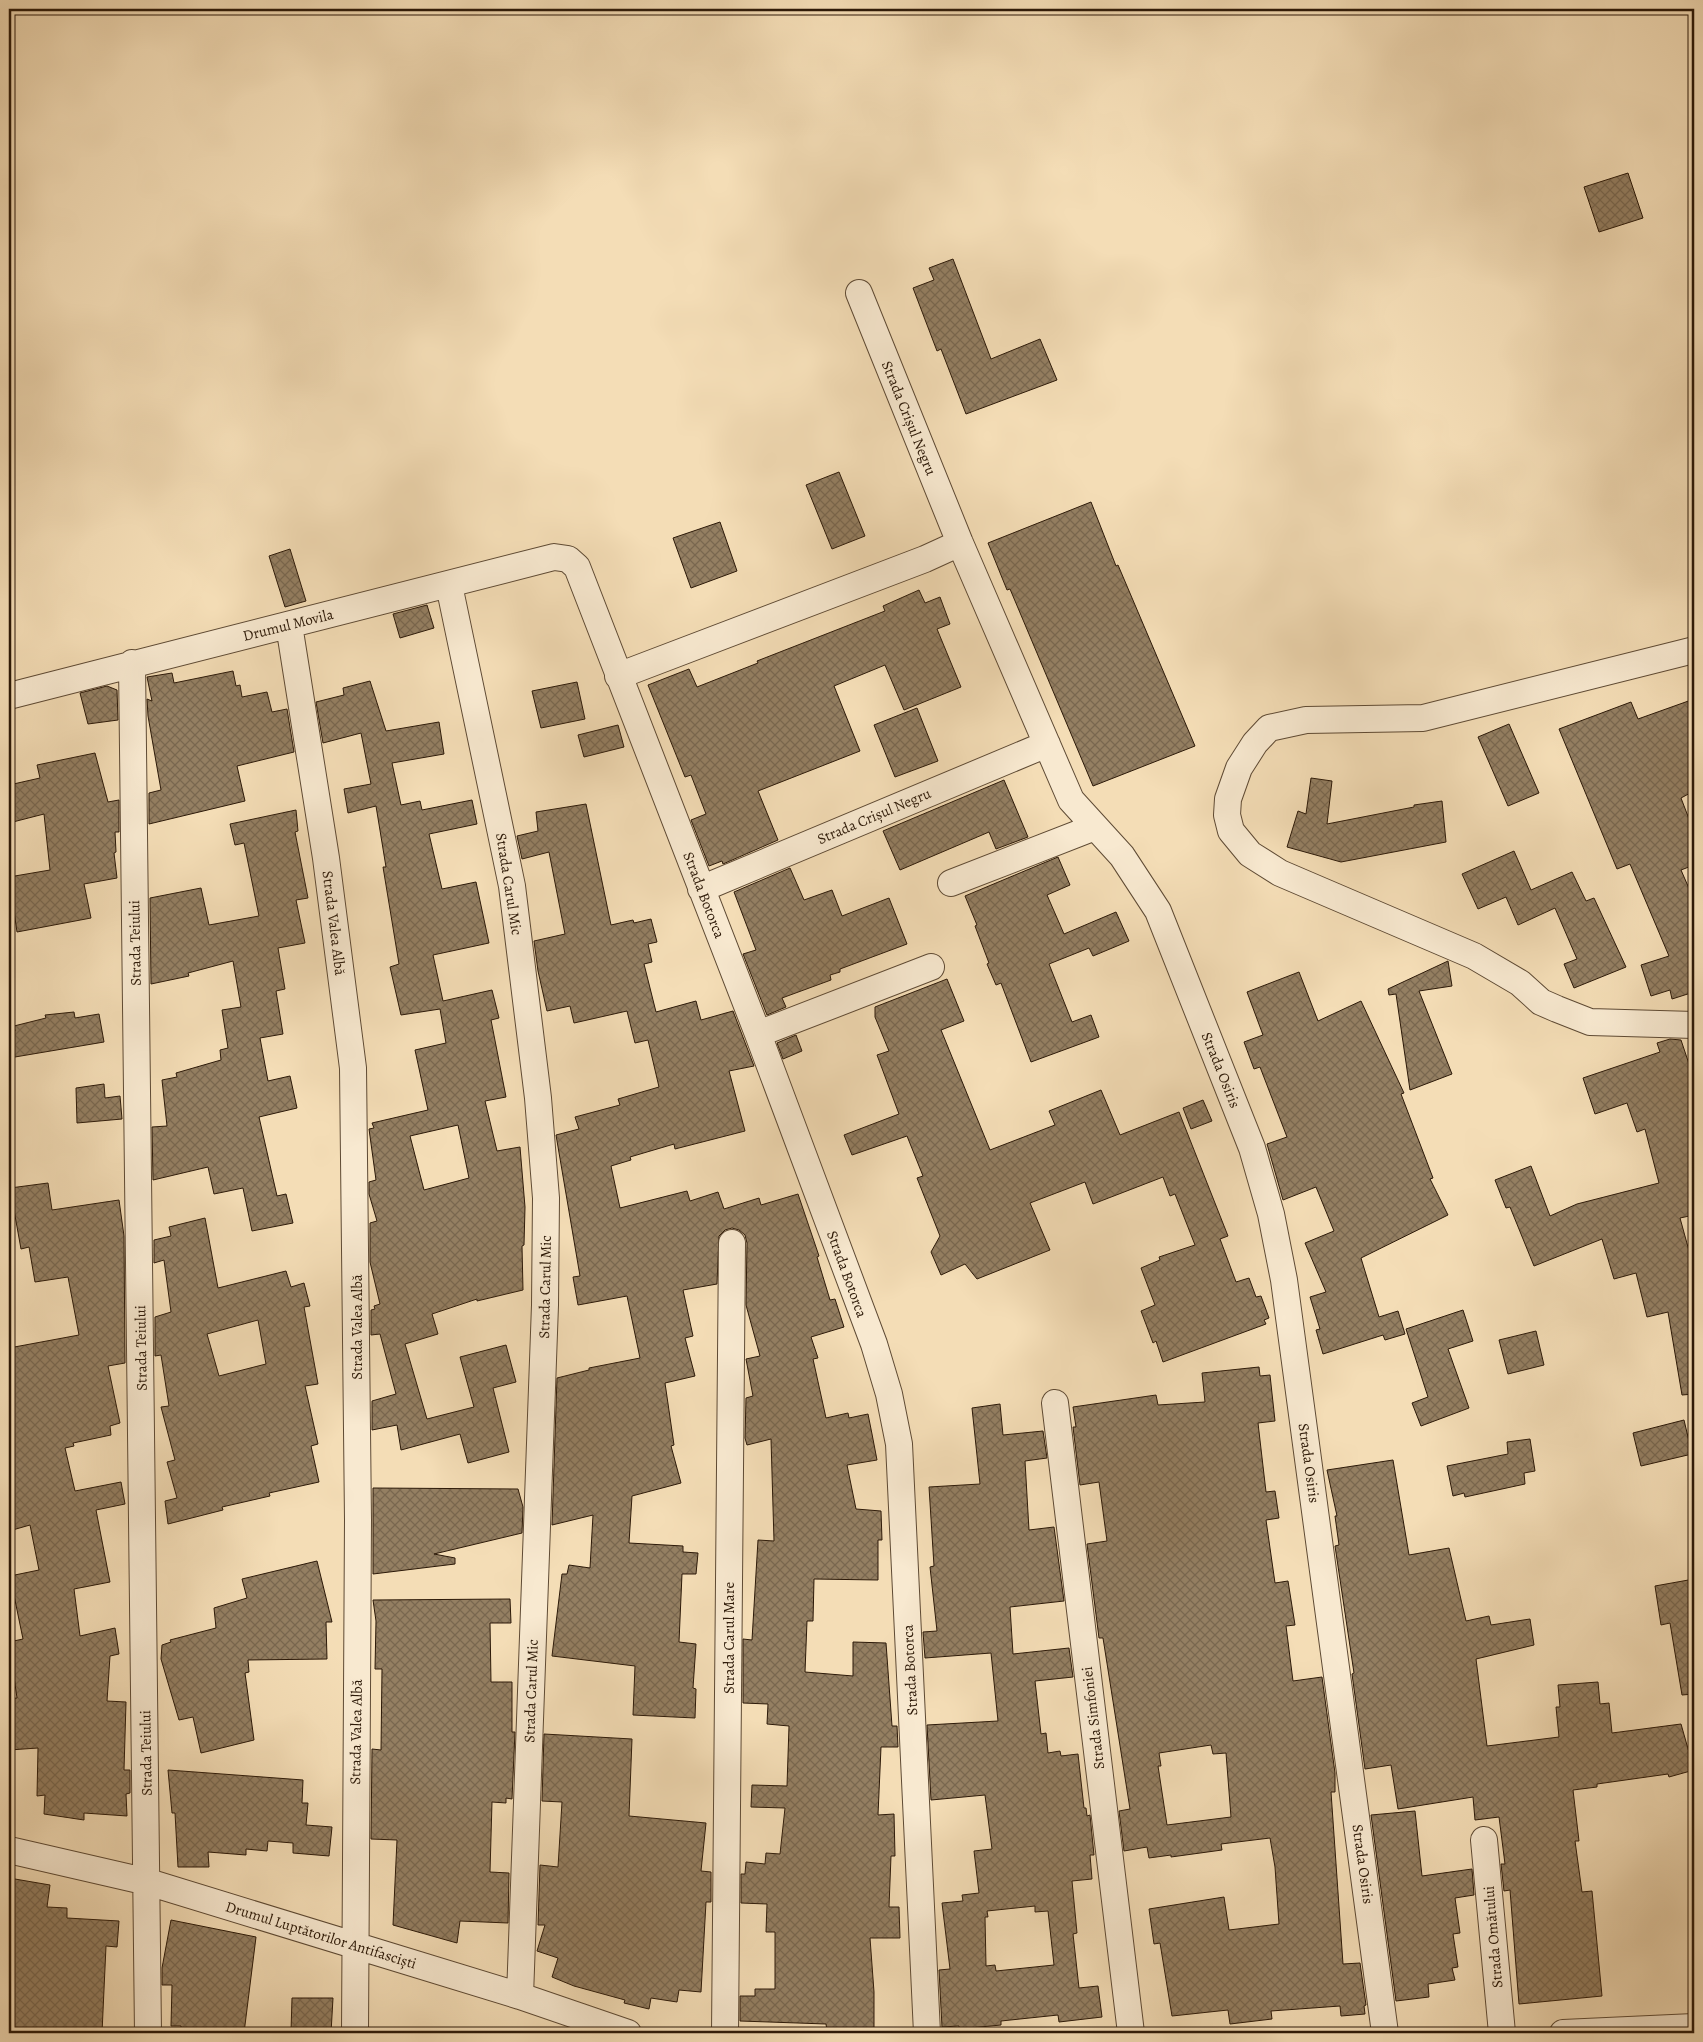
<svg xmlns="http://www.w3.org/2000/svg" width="1703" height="2042" font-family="Alegreya,serif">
<defs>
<pattern id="building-cross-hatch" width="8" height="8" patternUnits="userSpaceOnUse" patternTransform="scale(1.25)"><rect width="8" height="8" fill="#947f62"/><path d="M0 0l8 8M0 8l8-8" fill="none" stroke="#79674f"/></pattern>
</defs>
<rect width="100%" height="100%" fill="#f4ddb6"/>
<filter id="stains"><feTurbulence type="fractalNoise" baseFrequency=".004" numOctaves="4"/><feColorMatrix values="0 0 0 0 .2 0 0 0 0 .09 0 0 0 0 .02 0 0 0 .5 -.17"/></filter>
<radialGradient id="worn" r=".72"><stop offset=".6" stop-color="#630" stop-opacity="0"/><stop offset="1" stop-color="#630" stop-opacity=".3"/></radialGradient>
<!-- building -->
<path fill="url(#building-cross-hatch)" stroke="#2c1908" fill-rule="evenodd" d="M 1628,173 L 1643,218 L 1599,232 L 1584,187 Z
M 953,259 L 991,359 L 1040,339 L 1057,380 L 966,414 L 941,349 L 937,351 L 913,288 L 934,280 L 929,268 Z
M 839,472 L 865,536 L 832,549 L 806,485 Z
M 1091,502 L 1116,566 L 1118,565 L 1195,746 L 1093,786 L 1010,589 L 1007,590 L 988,543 Z
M 720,522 L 737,571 L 691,588 L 673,538 Z
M 290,549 L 306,601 L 285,607 L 269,556 Z
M 919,590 L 925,603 L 940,597 L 950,624 L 937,629 L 961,687 L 904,710 L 885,665 L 834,686 L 860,751 L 758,791 L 778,840 L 723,864 L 722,861 L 709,866 L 691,820 L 706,814 L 691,775 L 685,777 L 648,685 L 689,669 L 697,687 L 758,663 L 757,661 L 885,611 L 883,606 Z
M 427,605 L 434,628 L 400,638 L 393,614 Z
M 233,671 L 236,686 L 240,685 L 242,697 L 267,692 L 272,712 L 287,709 L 294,752 L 237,766 L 245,801 L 149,824 L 149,793 L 161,790 L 148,716 L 147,699 L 152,701 L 147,677 L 172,673 L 174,683 Z
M 370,681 L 386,731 L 439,722 L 444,754 L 392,763 L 401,805 L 420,801 L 422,810 L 472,800 L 477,824 L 429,834 L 442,889 L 476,882 L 489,943 L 433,955 L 443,1001 L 492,990 L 499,1018 L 491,1020 L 506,1097 L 485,1101 L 497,1151 L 520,1147 L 525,1207 L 524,1245 L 522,1246 L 523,1290 L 477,1301 L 477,1299 L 432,1314 L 438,1334 L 405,1344 L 427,1419 L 474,1407 L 460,1357 L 506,1345 L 516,1382 L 493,1388 L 509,1452 L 468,1463 L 460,1434 L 401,1450 L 397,1425 L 372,1430 L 372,1401 L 396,1394 L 380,1334 L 371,1335 L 371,1310 L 375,1309 L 374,1306 L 380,1304 L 370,1262 L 370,1223 L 377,1221 L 369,1194 L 369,1182 L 376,1180 L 369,1129 L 374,1128 L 372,1123 L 428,1110 L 415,1050 L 446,1043 L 440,1009 L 401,1015 L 390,967 L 399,964 L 383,867 L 386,867 L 376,806 L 348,813 L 344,789 L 371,784 L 361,733 L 323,743 L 316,702 L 344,695 L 343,688 ZM 458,1125 L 469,1178 L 424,1190 L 410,1136 Z
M 577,682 L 585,719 L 541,728 L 532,691 Z
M 107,686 L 117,690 L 118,720 L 88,724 L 80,693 Z
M 1694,699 L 1694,791 L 1681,798 L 1694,832 L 1694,865 L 1681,870 L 1694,900 L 1694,992 L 1672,999 L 1670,990 L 1651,996 L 1641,965 L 1669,956 L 1630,864 L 1617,869 L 1559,729 L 1631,702 L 1638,719 Z
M 917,708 L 938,761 L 895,777 L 874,725 Z
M 1509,724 L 1539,793 L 1508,806 L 1478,737 Z
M 618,725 L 624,747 L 584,757 L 578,735 Z
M 95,753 L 108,802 L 119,800 L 119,832 L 115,832 L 116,852 L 114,853 L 117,878 L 84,884 L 91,918 L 17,932 L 9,877 L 50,870 L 44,814 L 9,823 L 9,785 L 40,778 L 37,765 Z
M 1311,778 L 1332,781 L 1327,824 L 1414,807 L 1414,805 L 1442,801 L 1446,842 L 1341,862 L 1287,847 L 1298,811 L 1306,814 Z
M 1004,780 L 1028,837 L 996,849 L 989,832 L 900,870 L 883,831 Z
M 586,804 L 611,925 L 633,920 L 634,923 L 651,919 L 657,942 L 648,944 L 652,962 L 644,964 L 656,1012 L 696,1001 L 701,1020 L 733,1011 L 754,1066 L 729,1071 L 745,1131 L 675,1149 L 674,1144 L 630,1157 L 631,1160 L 611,1166 L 620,1208 L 687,1191 L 690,1201 L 718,1192 L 724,1209 L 759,1198 L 761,1205 L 798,1194 L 819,1256 L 817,1257 L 830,1300 L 835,1299 L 844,1327 L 811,1337 L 818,1358 L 813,1359 L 826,1418 L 848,1413 L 849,1418 L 868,1414 L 872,1434 L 877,1460 L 847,1465 L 856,1509 L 881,1511 L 882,1540 L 878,1540 L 878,1580 L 814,1579 L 813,1621 L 807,1621 L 805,1672 L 853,1676 L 853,1642 L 886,1643 L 892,1726 L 897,1726 L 898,1747 L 881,1747 L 878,1815 L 894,1814 L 895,1856 L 891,1856 L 889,1907 L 899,1907 L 900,1938 L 870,1938 L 874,1992 L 874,2031 L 852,2031 L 851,2033 L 827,2031 L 826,2024 L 740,2021 L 740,1996 L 755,1996 L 755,1989 L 775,1989 L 775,1932 L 766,1932 L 767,1904 L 741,1903 L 741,1874 L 745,1874 L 746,1862 L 765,1864 L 766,1853 L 780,1854 L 785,1808 L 751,1807 L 752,1785 L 787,1786 L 789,1726 L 767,1724 L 768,1704 L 743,1703 L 743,1639 L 752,1640 L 758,1540 L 774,1541 L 771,1439 L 747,1445 L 745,1438 L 746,1398 L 753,1396 L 746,1359 L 760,1356 L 746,1305 L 747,1243 L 745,1235 L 739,1230 L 732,1228 L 725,1230 L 719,1236 L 717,1284 L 683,1290 L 693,1336 L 685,1338 L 695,1376 L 665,1383 L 674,1445 L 671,1446 L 681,1483 L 632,1496 L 629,1543 L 683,1546 L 683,1552 L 698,1553 L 696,1574 L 682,1574 L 679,1642 L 696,1644 L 693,1688 L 696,1689 L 695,1718 L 633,1715 L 635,1666 L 552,1656 L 562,1574 L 567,1574 L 569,1565 L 590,1568 L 593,1515 L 552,1525 L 557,1378 L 589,1370 L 589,1368 L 640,1358 L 627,1296 L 578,1305 L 573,1277 L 580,1276 L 556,1135 L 579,1129 L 575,1117 L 620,1105 L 618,1099 L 659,1087 L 648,1040 L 635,1043 L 627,1011 L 574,1023 L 570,1006 L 547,1011 L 538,971 L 534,941 L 565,934 L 549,852 L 522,859 L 517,836 L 538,831 L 536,812 Z
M 296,810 L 298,831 L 295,832 L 308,898 L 296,900 L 305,943 L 278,948 L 285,989 L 276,991 L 283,1034 L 260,1038 L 268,1081 L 290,1076 L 297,1108 L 259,1117 L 277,1196 L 286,1194 L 293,1223 L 252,1231 L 243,1188 L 214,1194 L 208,1167 L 153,1180 L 152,1127 L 167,1126 L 162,1080 L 177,1077 L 176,1073 L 221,1060 L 220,1050 L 228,1048 L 222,1010 L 241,1007 L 233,961 L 188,973 L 189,976 L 151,984 L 150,898 L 201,888 L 209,925 L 259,916 L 244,843 L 235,845 L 230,824 Z
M 1514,851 L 1531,890 L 1572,872 L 1586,901 L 1594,898 L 1626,967 L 1574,988 L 1564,964 L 1577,959 L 1555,908 L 1518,925 L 1506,897 L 1478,909 L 1462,874 Z
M 1058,857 L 1070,885 L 1047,895 L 1064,934 L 1116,912 L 1129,941 L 1093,956 L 1089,948 L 1049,964 L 1072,1022 L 1091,1015 L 1099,1037 L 1031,1062 L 1001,983 L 996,985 L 987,964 L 989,963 L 975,926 L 977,925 L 965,896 Z
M 790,868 L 804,900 L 832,890 L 842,916 L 889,898 L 907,944 L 840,969 L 840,972 L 830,975 L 831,980 L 782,998 L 786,1007 L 767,1015 L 743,954 L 756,950 L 734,892 Z
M 1448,961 L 1452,986 L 1419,991 L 1452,1074 L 1410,1090 L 1396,994 L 1389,995 L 1388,989 Z
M 1299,972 L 1318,1021 L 1361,1001 L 1404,1093 L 1401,1094 L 1433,1178 L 1430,1179 L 1448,1215 L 1361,1258 L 1379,1317 L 1398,1311 L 1405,1334 L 1385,1340 L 1383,1335 L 1323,1354 L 1316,1330 L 1320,1329 L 1310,1297 L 1326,1292 L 1305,1243 L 1334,1231 L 1316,1187 L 1283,1200 L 1267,1144 L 1287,1137 L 1260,1067 L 1254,1069 L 1244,1042 L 1263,1035 L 1247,992 Z
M 947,979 L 964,1021 L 941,1030 L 990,1150 L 1055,1125 L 1049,1111 L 1101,1090 L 1120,1135 L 1179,1112 L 1228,1236 L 1220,1239 L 1236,1282 L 1249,1278 L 1256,1297 L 1261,1296 L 1269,1318 L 1264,1320 L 1266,1324 L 1163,1362 L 1156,1341 L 1153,1343 L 1141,1311 L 1155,1305 L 1141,1268 L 1160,1260 L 1159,1257 L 1195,1245 L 1175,1194 L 1170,1196 L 1163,1177 L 1093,1204 L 1085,1182 L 1030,1203 L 1050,1250 L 977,1279 L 965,1264 L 941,1275 L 931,1252 L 940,1236 L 917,1178 L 923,1176 L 907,1136 L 852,1155 L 844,1135 L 899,1114 L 877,1055 L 889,1051 L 875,1017 L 875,1007 Z
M 74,1012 L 75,1018 L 99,1014 L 104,1042 L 9,1058 L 9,1031 L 15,1031 L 14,1026 L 46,1018 L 45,1015 Z
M 796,1035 L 802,1051 L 783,1059 L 777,1043 Z
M 1670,1039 L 1681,1040 L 1694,1079 L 1694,1215 L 1680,1218 L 1694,1269 L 1694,1394 L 1682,1395 L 1668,1312 L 1647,1317 L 1636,1273 L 1614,1279 L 1602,1239 L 1534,1266 L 1510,1207 L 1506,1208 L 1495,1180 L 1531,1166 L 1550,1216 L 1577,1204 L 1659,1183 L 1645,1129 L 1637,1132 L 1627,1103 L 1595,1114 L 1583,1078 L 1660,1052 L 1657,1043 Z
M 104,1084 L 105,1098 L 120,1096 L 122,1119 L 77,1123 L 76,1088 Z
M 1203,1100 L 1212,1121 L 1191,1129 L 1183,1108 Z
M 48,1183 L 52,1210 L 119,1200 L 124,1236 L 125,1363 L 108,1366 L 120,1423 L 110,1426 L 111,1435 L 73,1443 L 74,1446 L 65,1448 L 75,1491 L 121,1482 L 125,1504 L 96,1510 L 110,1582 L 74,1589 L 80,1636 L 115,1628 L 119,1654 L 110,1656 L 107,1701 L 126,1702 L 124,1770 L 130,1770 L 130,1793 L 126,1794 L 127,1816 L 84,1813 L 84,1820 L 44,1814 L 45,1795 L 37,1796 L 38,1748 L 9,1750 L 9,1699 L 17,1698 L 9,1642 L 23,1639 L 10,1576 L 39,1570 L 30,1525 L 9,1531 L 9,1348 L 79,1335 L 68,1277 L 35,1282 L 29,1247 L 21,1249 L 10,1188 Z
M 205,1218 L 218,1288 L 286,1271 L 291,1287 L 304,1283 L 310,1306 L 304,1307 L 318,1384 L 305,1386 L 318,1444 L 311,1446 L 319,1482 L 269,1493 L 270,1496 L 222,1507 L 223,1510 L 168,1524 L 165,1501 L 177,1498 L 167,1462 L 175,1460 L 161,1407 L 169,1406 L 161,1355 L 155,1356 L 155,1317 L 171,1312 L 164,1260 L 154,1263 L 154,1240 L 171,1236 L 169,1227 ZM 258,1320 L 266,1364 L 219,1376 L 207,1334 Z
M 1463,1310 L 1473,1341 L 1448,1349 L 1469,1408 L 1421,1426 L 1412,1403 L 1428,1397 L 1406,1329 Z
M 1536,1331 L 1544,1365 L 1508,1374 L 1499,1340 Z
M 1259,1367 L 1260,1376 L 1270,1375 L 1275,1421 L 1258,1423 L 1266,1492 L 1275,1491 L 1279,1518 L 1266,1520 L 1275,1583 L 1288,1581 L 1295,1625 L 1286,1626 L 1293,1681 L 1322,1677 L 1335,1773 L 1335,1792 L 1331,1792 L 1343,1964 L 1360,1963 L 1366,2005 L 1364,2006 L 1365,2014 L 1341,2016 L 1340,2006 L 1271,2011 L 1272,2019 L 1230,2024 L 1228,2010 L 1172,2016 L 1160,1943 L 1154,1944 L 1149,1909 L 1224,1897 L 1229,1930 L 1279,1924 L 1275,1867 L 1270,1838 L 1221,1844 L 1222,1850 L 1171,1857 L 1171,1855 L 1149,1858 L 1147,1847 L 1124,1851 L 1119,1811 L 1130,1809 L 1103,1638 L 1099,1638 L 1087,1544 L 1107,1541 L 1099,1482 L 1080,1485 L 1073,1427 L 1076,1427 L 1073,1407 L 1156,1395 L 1158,1405 L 1205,1402 L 1202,1373 ZM 1211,1745 L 1213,1754 L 1226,1753 L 1231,1817 L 1167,1825 L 1158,1766 L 1161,1766 L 1159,1753 Z
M 1000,1404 L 1003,1435 L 1043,1431 L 1047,1458 L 1025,1461 L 1029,1530 L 1054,1527 L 1064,1601 L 1010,1607 L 1013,1654 L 1069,1648 L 1073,1677 L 1035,1681 L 1041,1734 L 1046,1733 L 1048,1753 L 1060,1751 L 1061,1756 L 1078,1754 L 1084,1808 L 1086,1808 L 1087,1816 L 1090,1815 L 1094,1855 L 1090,1855 L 1092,1879 L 1072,1881 L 1077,1933 L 1073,1934 L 1079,1988 L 1098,1986 L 1102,2017 L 1059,2022 L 1058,2015 L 1001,2021 L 1001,2025 L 959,2029 L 959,2026 L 942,2027 L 939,1970 L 950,1969 L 942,1903 L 963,1901 L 962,1895 L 979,1893 L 974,1851 L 992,1849 L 985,1795 L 931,1800 L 927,1725 L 998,1721 L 991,1653 L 925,1658 L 923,1632 L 937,1631 L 930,1567 L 934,1566 L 929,1487 L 980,1484 L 972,1408 ZM 1035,1906 L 1035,1912 L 1048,1911 L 1054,1965 L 996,1971 L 995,1965 L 986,1966 L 985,1917 L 988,1917 L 987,1911 Z
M 1684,1420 L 1692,1454 L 1641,1466 L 1633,1433 Z
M 1530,1439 L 1535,1471 L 1524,1473 L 1525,1484 L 1465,1497 L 1464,1493 L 1453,1496 L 1447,1466 L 1508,1454 L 1507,1442 Z
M 1393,1460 L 1409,1555 L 1449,1548 L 1466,1621 L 1489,1616 L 1491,1625 L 1530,1619 L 1534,1645 L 1476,1659 L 1487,1746 L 1559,1737 L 1556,1707 L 1560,1707 L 1558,1685 L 1598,1682 L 1600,1704 L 1609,1703 L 1612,1733 L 1681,1724 L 1694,1770 L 1669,1777 L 1668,1774 L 1597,1784 L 1597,1787 L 1573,1790 L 1579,1841 L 1575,1841 L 1582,1892 L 1592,1891 L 1602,1996 L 1519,2004 L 1510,1890 L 1504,1891 L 1501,1864 L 1505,1864 L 1499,1817 L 1475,1820 L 1473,1797 L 1398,1809 L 1391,1765 L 1365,1769 L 1352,1674 L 1354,1673 L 1335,1546 L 1339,1545 L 1335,1516 L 1337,1516 L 1327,1470 Z
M 373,1488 L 518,1489 L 523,1507 L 522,1533 L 434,1554 L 455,1558 L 455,1564 L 373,1574 Z
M 317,1561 L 332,1622 L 326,1622 L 327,1659 L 248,1660 L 249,1672 L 245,1673 L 254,1740 L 201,1753 L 193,1717 L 179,1720 L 161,1659 L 162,1645 L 171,1642 L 170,1640 L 216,1628 L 214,1608 L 247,1598 L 242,1579 Z
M 1694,1579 L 1694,1694 L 1682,1695 L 1670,1623 L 1661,1625 L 1655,1586 Z
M 510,1599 L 511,1623 L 490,1623 L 491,1682 L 512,1682 L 512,1732 L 515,1732 L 512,1799 L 506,1798 L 506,1803 L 492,1802 L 490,1872 L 509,1873 L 508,1923 L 460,1921 L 457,1943 L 393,1925 L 397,1840 L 371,1839 L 372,1749 L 381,1750 L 382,1669 L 375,1669 L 376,1621 L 373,1600 Z
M 544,1734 L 632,1739 L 629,1816 L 706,1823 L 701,1871 L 711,1872 L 711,1902 L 706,1902 L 701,1992 L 679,1990 L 677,2002 L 651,1998 L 649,2009 L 624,2003 L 625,2000 L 574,1986 L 552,1977 L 558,1958 L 537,1951 L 545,1925 L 538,1925 L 540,1865 L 558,1867 L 562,1802 L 542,1801 Z
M 168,1770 L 303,1780 L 302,1803 L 308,1803 L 306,1825 L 332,1827 L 329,1856 L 293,1853 L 293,1843 L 268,1841 L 267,1851 L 246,1849 L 246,1855 L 208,1852 L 209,1867 L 178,1867 L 175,1813 L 172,1813 Z
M 1415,1811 L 1422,1876 L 1472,1869 L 1474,1895 L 1455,1898 L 1460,1933 L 1453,1934 L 1458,1967 L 1452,1968 L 1455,1980 L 1428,1984 L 1429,1997 L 1396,2001 L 1371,1815 Z
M 9,1878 L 50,1885 L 47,1907 L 67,1908 L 67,1918 L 119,1921 L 117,1947 L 106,1946 L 102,2033 L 9,2033 Z
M 171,1920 L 256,1937 L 244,2033 L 181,2033 L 181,2026 L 171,2026 L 172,1985 L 162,1985 L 162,1968 Z
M 292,1998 L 333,1998 L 331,2033 L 291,2032 Z"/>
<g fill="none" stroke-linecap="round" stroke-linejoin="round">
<defs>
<path id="minor" d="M 859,293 L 960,543 L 1071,800 L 1122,856 L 1158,911 L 1252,1148 L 1271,1214 L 1284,1280 L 1385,2033
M 449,585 L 512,886 L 538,1098 L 546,1198 L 545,1305 L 520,1996
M 289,625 L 326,858 L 353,1068 L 358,1520 L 355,2033
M 1694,650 L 1423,718 L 1306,720 L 1269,728 L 1255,743 L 1239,768 L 1228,799 L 1227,815 L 1231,831 L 1250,854 L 1280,873 L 1474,956 L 1520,983 L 1541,1002 L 1557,1009 L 1590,1022 L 1694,1025
M 132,663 L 148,2033
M 618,676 L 925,559 L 960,543
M 9,696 L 554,557 L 568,559 L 577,567 L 758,1034 L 874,1344 L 889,1394 L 899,1444 L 927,2033
M 951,883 L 1095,827
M 701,889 L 1047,744
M 758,1034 L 931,967
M 1055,1403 L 1131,2033
M 1484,1840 L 1502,2033
M 9,1850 L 148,1882 L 520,1996 L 628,2033
M 725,2033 L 732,1243
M 1563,2033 L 1694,2027"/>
</defs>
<!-- minor casing -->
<use href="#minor" stroke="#5e4a34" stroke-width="28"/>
<!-- minor -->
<use href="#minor" stroke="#f8e9d0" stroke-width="26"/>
</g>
<g text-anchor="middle" stroke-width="4" stroke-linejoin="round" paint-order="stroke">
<!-- street labels -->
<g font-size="15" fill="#2c1908" stroke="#f8e9d0">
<text transform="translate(909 418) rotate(68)" y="5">Strada Crișul Negru</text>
<text transform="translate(288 625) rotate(-14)" y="5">Drumul Movila</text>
<text transform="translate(874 816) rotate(-23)" y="5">Strada Crișul Negru</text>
<text transform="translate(509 884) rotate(81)" y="5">Strada Carul Mic</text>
<text transform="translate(704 895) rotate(69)" y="5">Strada Botorca</text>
<text transform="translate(334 923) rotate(83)" y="5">Strada Valea Albă</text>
<text transform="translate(135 943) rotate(-91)" y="5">Strada Teiului</text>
<text transform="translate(1221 1070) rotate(68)" y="5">Strada Osiris</text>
<text transform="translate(847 1274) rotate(70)" y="5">Strada Botorca</text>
<text transform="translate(545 1287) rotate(-89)" y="5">Strada Carul Mic</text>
<text transform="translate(357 1327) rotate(-90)" y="5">Strada Valea Albă</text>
<text transform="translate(141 1348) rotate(-91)" y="5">Strada Teiului</text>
<text transform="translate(1309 1463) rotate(82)" y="5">Strada Osiris</text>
<text transform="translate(729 1638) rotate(-90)" y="5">Strada Carul Mare</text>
<text transform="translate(910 1670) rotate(-93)" y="5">Strada Botorca</text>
<text transform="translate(531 1691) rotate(-88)" y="5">Strada Carul Mic</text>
<text transform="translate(1093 1718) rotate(-97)" y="5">Strada Simfoniei</text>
<text transform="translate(356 1732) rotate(-89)" y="5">Strada Valea Albă</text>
<text transform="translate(146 1753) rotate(-91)" y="5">Strada Teiului</text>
<text transform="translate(1363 1864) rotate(82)" y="5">Strada Osiris</text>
<text transform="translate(321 1935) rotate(17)" y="5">Drumul Luptătorilor Antifasciști</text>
<text transform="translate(1493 1937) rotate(-95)" y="5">Strada Omătului</text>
</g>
</g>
<!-- margin -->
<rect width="1703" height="2042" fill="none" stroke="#f4ddb6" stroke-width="30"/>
<rect x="10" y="10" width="1683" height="2022" fill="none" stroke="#2c1908" stroke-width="2.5"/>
<rect x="15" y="15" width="1673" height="2012" fill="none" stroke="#2c1908"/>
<rect width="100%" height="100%" filter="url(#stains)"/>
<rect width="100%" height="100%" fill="url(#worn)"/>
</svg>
